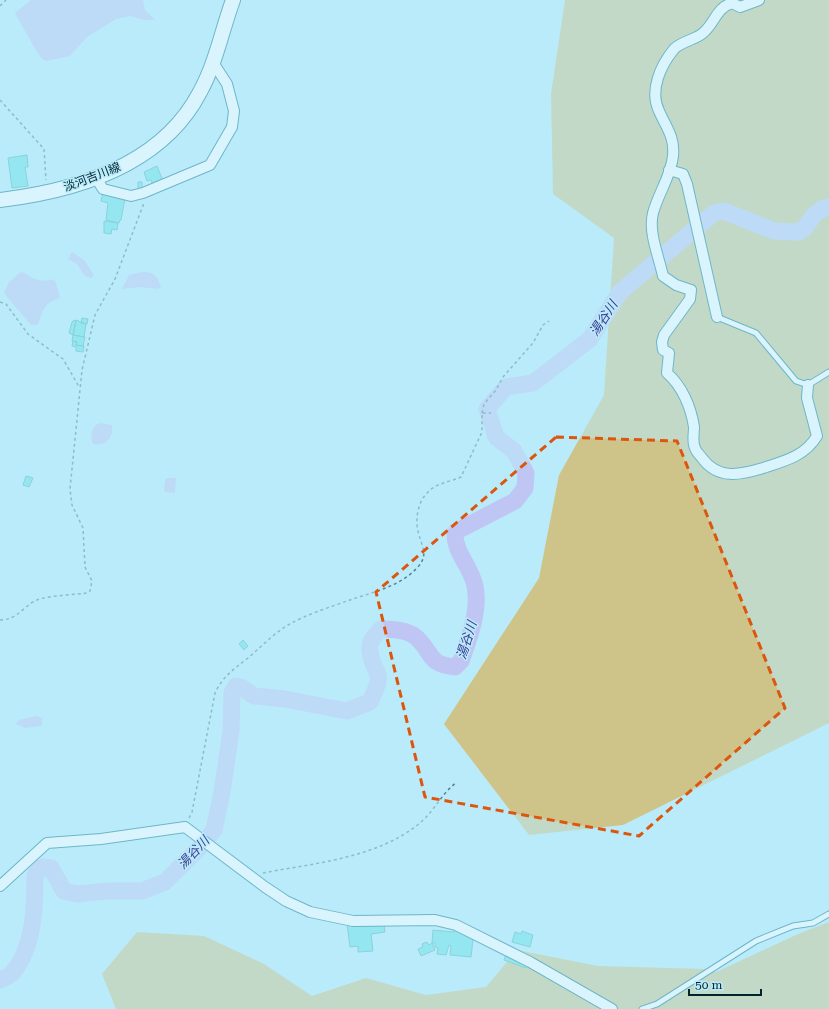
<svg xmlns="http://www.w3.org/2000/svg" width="829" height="1009" font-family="'Roboto Serif','Noto Sans JP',serif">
<rect width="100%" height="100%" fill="#baebfa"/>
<!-- green -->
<path fill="#cec48a" d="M 565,0 L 829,0 L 829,723 L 623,825 L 529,835 L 444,724 L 539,578 L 559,475 L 604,395 L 614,238 L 553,194 L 551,94 Z
M 829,922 L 829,1009 L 116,1009 L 102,974 L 137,932 L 204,936 L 264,964 L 312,996 L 366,978 L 426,995 L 486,987 L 517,950 L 598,966 L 706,969 L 716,972 L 798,934 Z"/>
<!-- water -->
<path fill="#c0c6f4" d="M 31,0 L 143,0 L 145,10 L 155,20 L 145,20 L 130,16 L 116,19 L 87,37 L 70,56 L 46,61 L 42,59 L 34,47 L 15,13 Z
M 72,252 L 84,260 L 94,275 L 91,278 L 85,276 L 77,264 L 68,259 Z
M 21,272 C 27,273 30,277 35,279 C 54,286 53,267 60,298 C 44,303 43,309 38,325 L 31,325 L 4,293 L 9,282 Z
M 142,272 C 154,272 157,275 161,287 L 158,289 L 140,287 L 122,289 L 129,275 Z
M 100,423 L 112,425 C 114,438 105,447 93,444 C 90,435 91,427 100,423 Z
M 167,478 L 176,478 L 175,493 L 165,492 L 164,489 L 165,480 Z
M 36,716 L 42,718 L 42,726 L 25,728 L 16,724 L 19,720 Z"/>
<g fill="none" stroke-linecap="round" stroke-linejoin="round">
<!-- river -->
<path stroke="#c0c6f4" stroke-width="17" d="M 0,980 C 4,978 11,976 13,972 C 34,947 35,907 35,877 L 36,873 L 43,867 L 51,868 L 64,891 L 77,894 L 107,891 L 142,891 L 165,882 L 201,846 L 214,830 L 222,792 L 231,731 L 232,693 L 236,686 L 241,687 L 254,696 L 285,699 L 347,711 L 370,702 C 373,695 380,683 378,675 C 377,671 374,667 373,663 C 367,648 369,640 381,629 C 392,629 409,630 417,638 C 434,654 427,664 455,667 L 461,661 C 469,639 480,610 475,586 C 471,566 454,553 455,532 L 515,501 L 525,488 L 526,473 L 514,451 L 496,437 L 487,409 L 506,387 L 533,383 L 590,339 L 620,292 L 714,213 L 724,211 L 774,231 L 798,232 L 805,228 L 814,215 L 822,209 L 829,207"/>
</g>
<!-- building -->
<path fill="#67dfe4" stroke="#52b3b7" d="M 27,155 L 28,167 L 25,167 L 28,186 L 12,188 L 8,158 Z
M 157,166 L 163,181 L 153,185 L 151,180 L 147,181 L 144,172 Z
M 138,182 L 142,182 L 142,190 L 138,190 Z
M 103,192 L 110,193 L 110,196 L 125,198 L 121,220 L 120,220 L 119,223 L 106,220 L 108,203 L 101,201 Z
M 104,221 L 118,223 L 117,230 L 112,229 L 111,234 L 104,233 Z
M 82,318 L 88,319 L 87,324 L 81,323 Z
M 74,320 L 76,321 L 73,335 L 69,333 L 72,322 Z
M 76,320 L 86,324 L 84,337 L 73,335 Z
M 73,335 L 85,337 L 83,346 L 76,345 L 77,342 L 72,341 Z
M 73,341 L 77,342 L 76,345 L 84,346 L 83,352 L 76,351 L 76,347 L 72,346 Z
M 26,476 L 33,478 L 29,487 L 23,485 Z
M 243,640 L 248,646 L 244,650 L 239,644 Z
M 372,922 L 372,926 L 384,925 L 385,932 L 371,934 L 373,951 L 358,952 L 358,946 L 350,947 L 347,923 Z
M 455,927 L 474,931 L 471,957 L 450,955 L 451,946 L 449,945 L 446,955 L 437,954 L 438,948 L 435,947 L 435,943 L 432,943 L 433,930 L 454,932 Z
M 522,931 L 533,935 L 530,947 L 512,942 L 515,932 L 521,934 Z
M 427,942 L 429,945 L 432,943 L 435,950 L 421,956 L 418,949 L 423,947 L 422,944 Z
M 507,951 L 529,959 L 526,968 L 504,960 Z"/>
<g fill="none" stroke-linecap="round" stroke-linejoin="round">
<defs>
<path id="lane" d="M 717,317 L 756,333 L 796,381 L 808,385 L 829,372
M 642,1009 L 657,1004 L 756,941 L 793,926 L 813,923 L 829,914"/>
<path id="street" d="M 759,0 L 740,7 L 732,3 C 716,8 715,23 703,33 C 695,40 682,41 674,49 C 661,65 649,90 659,111 C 666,127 675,137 673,156 C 671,176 658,194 653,213 C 648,232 659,257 663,276 L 676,285 L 691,290 L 690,299 L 664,335 L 662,342 L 663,350 L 669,353 L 667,373 C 682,386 691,407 694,427 C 694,434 692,442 695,448 C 696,452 700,455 702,458 C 718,480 740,475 763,468 C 785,461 805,456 817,436 L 807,398 L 808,385
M 669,170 L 683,174 L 687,184 L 717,317
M 96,178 L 103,189 L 131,196 L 143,193 L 210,165 L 232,127 L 234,111 L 227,84 L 216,67 L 212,65
M 0,886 L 47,843 L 101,839 L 185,827 L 265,887 L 286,901 L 310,912 L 353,921 L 435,920 L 456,925 L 530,962 L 612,1009"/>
<path id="secondary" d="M 0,200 C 76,191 162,165 200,92 C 216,63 222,30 233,0"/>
</defs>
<!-- lane casing -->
<use href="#lane" stroke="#11768d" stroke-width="7"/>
<!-- street casing -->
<use href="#street" stroke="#11768d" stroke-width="12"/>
<!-- secondary casing -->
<use href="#secondary" stroke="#11768d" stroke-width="16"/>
<!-- path -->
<path stroke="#57828e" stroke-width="1.5" stroke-dasharray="3 3" stroke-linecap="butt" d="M 0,6 L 6,0
M 0,100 L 44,149 L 46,180
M 0,302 L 6,304 L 28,334 L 63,359 L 78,385 L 81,386
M 482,413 L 484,404 L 496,390 L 503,377 L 533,343 L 543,325 L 549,321
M 0,620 C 19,620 25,603 40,599 C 55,595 72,595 87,593 L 90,591 L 92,581 L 85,567 L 83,528 L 72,505 L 70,489 L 82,370 L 95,315 L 115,279 L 144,203
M 189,818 L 192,812 L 215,693 C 223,676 234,669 248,658 C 261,647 273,634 288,625 C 305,615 330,607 350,600 C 373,592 399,587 417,568 C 430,554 421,546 418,531 C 415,519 418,501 428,492 C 436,483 450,482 461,477 L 482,432 L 482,413 L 491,413
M 263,873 C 315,863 379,858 421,822 C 435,810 441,794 457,782"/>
<!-- lane -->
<use href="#lane" stroke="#fff" stroke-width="5"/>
<!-- street -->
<use href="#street" stroke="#fff" stroke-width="10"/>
<!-- secondary -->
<use href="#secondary" stroke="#fff" stroke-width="14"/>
</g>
<!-- marked area -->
<path d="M0 0H829V1009H0ZM 556,437 L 677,441 L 785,708 L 639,836 L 425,797 L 376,592 Z" fill="#baebfa" fill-opacity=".55" fill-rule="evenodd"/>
<path fill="none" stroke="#dc560e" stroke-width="3" stroke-dasharray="8 5" stroke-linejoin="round" d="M 556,437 L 677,441 L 785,708 L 639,836 L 425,797 L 376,592 Z"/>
<g text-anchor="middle" stroke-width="3" stroke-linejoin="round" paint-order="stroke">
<!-- street labels -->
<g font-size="12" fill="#00252f" stroke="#baebfa">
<text transform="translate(92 177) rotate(-21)" y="4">淡河吉川線</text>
</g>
<!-- water labels -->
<g font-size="13" font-style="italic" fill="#3d3c92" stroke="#baebfa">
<text transform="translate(603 318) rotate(-57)" y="5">湯谷川</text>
<text transform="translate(466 640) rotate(-73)" y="5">湯谷川</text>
<text transform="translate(193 852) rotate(-47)" y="5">湯谷川</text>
</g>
</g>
<!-- scale -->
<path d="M689 989v6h72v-6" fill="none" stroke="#00252f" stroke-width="2"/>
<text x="695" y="989" font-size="12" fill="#00252f" stroke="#baebfa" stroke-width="3" paint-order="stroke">50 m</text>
</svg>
